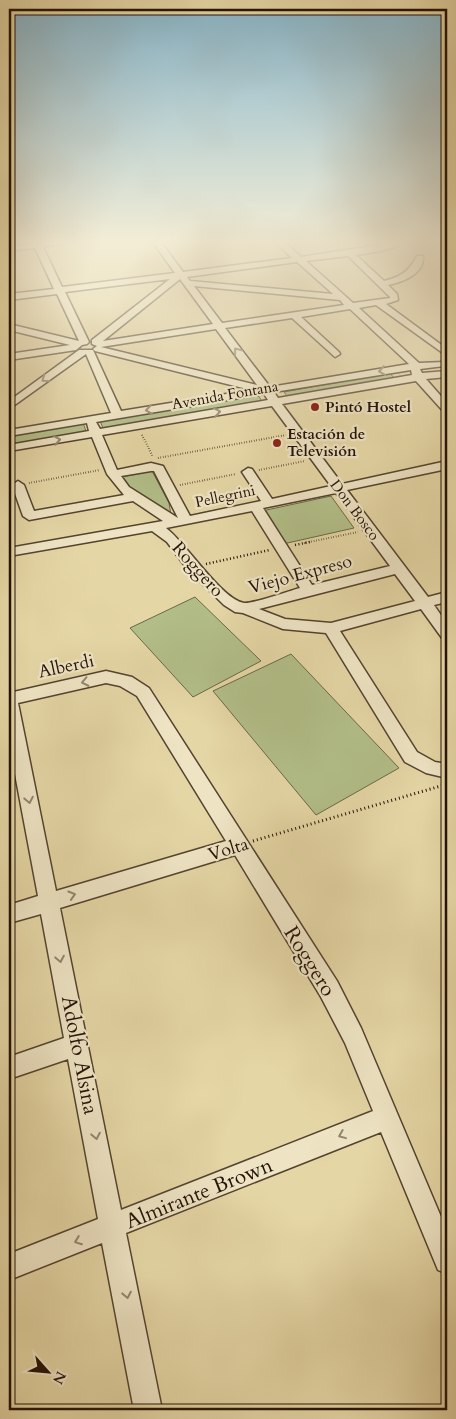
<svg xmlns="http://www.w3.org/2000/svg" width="456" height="1419" font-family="Cardo,serif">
<rect width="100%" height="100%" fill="#e5d6a5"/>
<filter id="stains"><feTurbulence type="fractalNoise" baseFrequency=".004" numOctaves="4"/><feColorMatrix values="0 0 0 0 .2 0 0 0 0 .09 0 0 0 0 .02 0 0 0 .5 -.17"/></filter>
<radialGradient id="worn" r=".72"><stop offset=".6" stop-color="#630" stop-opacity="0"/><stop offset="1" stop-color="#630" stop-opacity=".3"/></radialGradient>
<!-- green -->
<path fill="#b2be88" stroke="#6a6848" d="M 390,373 L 394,378 L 287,396 L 284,392 Z
M 257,394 L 262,401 L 103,428 L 100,421 Z
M 83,423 L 86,431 L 9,445 L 9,436 Z
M 152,471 L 169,503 L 171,515 L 137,495 L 121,477 Z
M 331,496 L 354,528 L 283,544 L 262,511 Z
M 195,597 L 261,661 L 193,697 L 130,628 Z
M 291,654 L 399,768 L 316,815 L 213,691 Z"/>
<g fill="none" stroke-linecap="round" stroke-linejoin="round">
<defs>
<path id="minor" d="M 32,241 L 78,241 L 43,247 L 62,287 L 175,273 L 152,241 L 160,241 L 183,272 L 292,258 L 274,241 L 283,241 L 301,257 L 398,242 L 398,246 L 381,251 L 356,255 L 384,281 C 400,277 409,272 417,256 L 423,256 C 425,274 402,282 388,285 L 397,294 L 398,300 L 386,304 L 447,349 L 447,356 L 376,305 L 359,308 L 419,363 L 444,362 L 444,366 L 420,369 L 422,373 L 447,371 L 447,377 L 426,379 L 447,403 L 447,412 L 443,411 L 416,381 L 282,404 L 342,484 L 447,461 L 447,469 L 347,490 L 428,597 L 447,592 L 447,602 L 434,605 L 447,624 L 447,639 L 442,638 L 421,609 L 340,631 L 417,752 L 435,762 L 447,764 L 447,778 L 426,773 L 405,762 L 326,633 L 283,629 L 243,613 L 235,612 L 224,605 L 188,570 L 167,542 L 152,531 L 9,556 L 9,548 L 163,521 L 133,501 L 29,520 L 23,516 L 12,485 L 18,481 L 24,485 L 34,511 L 124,495 L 107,474 L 92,437 L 9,451 L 9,445 L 89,431 L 87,423 L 9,436 L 9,430 L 111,413 L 86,354 L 9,409 L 9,401 L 79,350 L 93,350 L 121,411 L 251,390 L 95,351 L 93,349 L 97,346 L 92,344 L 92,340 L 170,279 L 65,292 L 89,342 L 87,344 L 82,345 L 76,350 L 9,360 L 9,354 L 70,345 L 9,330 L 9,324 L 79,341 L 57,294 L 9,300 L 9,294 L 54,289 L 35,248 L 9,251 L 9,247 L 33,244 ZM 348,256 L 390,297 L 390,298 L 353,303 L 306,261 ZM 297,262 L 333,294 L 190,281 L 187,277 ZM 180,279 L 213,324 L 103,341 ZM 194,286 L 340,300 L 344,305 L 222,323 ZM 350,309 L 409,364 L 270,387 L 225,328 L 292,318 L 335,357 L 340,354 L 339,352 L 301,317 ZM 216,329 L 257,385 L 101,347 ZM 411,370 L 412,375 L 278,398 L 274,392 ZM 264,394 L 268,400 L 100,429 L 96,422 ZM 272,406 L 331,486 L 272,499 L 252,469 L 248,468 L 242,472 L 261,501 L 190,516 L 163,466 L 151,463 L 117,470 L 102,435 ZM 151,471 L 154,471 L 178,518 L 129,487 L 121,476 ZM 336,493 L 390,566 L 312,585 L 263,508 ZM 252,511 L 300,588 C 289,591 253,604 244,603 C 221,599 186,543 166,528 ZM 395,574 L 415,601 L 331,623 L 285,619 L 259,609 Z
M 106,671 L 132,677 L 149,688 L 337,981 L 361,1028 L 447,1231 L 447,1274 L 438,1270 L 381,1132 L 126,1233 L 162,1410 L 134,1410 L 102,1243 L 9,1280 L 9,1254 L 98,1219 L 68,1059 L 9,1079 L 9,1057 L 64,1038 L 41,914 L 9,923 L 9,905 L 38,896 L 9,742 L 9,693 ZM 106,683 L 120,686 L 137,696 L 226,841 L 56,891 L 18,703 ZM 235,855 L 321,997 L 345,1043 L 373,1111 L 121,1210 L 60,908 Z"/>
</defs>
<!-- minor casing -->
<use href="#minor" stroke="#54432f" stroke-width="3"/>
<!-- path-far2 -->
<path stroke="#231208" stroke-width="2" stroke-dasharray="0.5 2" stroke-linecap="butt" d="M 142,435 L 153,457
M 158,458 L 286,435
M 259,470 L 305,461
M 29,483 L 100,470
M 180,485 L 236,474
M 304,543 L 358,532"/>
<!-- path-far1 -->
<path stroke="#231208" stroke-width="2.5" stroke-dasharray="1 2.5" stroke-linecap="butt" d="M 295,545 L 310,542
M 206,564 L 270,550"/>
<!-- path -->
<path stroke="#231208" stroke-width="3" stroke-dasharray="1 3" stroke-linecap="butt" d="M 253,841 L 444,785"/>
<!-- minor -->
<use href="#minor" fill="#eee4c4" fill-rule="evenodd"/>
</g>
<!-- one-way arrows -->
<defs><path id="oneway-chevron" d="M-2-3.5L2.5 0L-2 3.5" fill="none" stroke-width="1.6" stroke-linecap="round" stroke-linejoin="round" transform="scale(1.25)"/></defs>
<g stroke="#93866f">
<use href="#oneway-chevron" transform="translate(237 351) rotate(-127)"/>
<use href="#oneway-chevron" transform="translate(382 371) rotate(171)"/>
<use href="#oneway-chevron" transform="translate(45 379) rotate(144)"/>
<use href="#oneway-chevron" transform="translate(149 410) rotate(171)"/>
<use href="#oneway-chevron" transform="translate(217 412) rotate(-10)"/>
<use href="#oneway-chevron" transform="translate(57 440) rotate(-10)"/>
<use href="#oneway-chevron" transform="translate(85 682) rotate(168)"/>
<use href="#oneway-chevron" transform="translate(29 800) rotate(79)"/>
<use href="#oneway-chevron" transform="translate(72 895) rotate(-17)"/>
<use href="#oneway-chevron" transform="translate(60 959) rotate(79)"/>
<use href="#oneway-chevron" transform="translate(342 1135) rotate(158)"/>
<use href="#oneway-chevron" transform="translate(96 1136) rotate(79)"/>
<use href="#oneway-chevron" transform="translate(78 1241) rotate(159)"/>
<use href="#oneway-chevron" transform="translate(127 1295) rotate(79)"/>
</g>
<!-- sky -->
<linearGradient id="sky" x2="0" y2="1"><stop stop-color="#87b6cc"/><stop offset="0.55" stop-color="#f3edd6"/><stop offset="1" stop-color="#f3edd6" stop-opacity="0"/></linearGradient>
<rect width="456" height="440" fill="url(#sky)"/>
<!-- markers -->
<g fill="#8f2418" stroke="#eee4c4" stroke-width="2">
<circle cx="315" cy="407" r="5"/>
<circle cx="277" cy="443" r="5"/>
</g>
<g text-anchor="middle" stroke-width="4.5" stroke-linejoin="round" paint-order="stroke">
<!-- far-street labels -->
<g font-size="15" fill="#231208" stroke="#eee4c4">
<text transform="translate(225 395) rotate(-10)" y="5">Avenida Fontana</text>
<text transform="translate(225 496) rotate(-12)" y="5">Pellegrini</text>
<text transform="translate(355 510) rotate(53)" y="5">Don Bosco</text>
</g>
<!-- far-poi labels -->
<g font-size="15" font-weight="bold" fill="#231208" stroke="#eee4c4" text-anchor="start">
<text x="325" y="412">Pintó Hostel</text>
<text x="287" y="439">Estación de<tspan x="287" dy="17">Televisión</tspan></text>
</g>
<!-- street labels -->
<g font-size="18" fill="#231208" stroke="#eee4c4">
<text transform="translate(198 569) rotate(48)" y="6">Roggero</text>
<text transform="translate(300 574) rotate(-15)" y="6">Viejo Expreso</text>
<text transform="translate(66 666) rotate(-12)" y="6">Alberdi</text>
<text transform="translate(228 849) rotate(-17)" y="6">Volta</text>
</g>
<!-- near-street labels -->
<g font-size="21" fill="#231208" stroke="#eee4c4">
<text transform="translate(310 961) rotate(58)" y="7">Roggero</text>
<text transform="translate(80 1055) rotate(79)" y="7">Adolfo Alsina</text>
<text transform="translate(199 1193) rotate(-22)" y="7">Almirante Brown</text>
</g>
</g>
<!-- margin -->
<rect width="456" height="1419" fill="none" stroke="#e5d6a5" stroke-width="30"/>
<rect x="10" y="10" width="436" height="1399" fill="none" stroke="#231208" stroke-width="2.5"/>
<rect x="15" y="15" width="426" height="1389" fill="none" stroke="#231208"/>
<!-- north arrow -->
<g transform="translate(48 1372) rotate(117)" stroke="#eee4c4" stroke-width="4" paint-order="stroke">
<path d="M0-4L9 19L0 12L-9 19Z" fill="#231208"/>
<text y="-8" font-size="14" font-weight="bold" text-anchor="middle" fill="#231208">N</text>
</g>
<rect width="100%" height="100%" filter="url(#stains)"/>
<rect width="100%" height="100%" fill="url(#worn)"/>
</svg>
